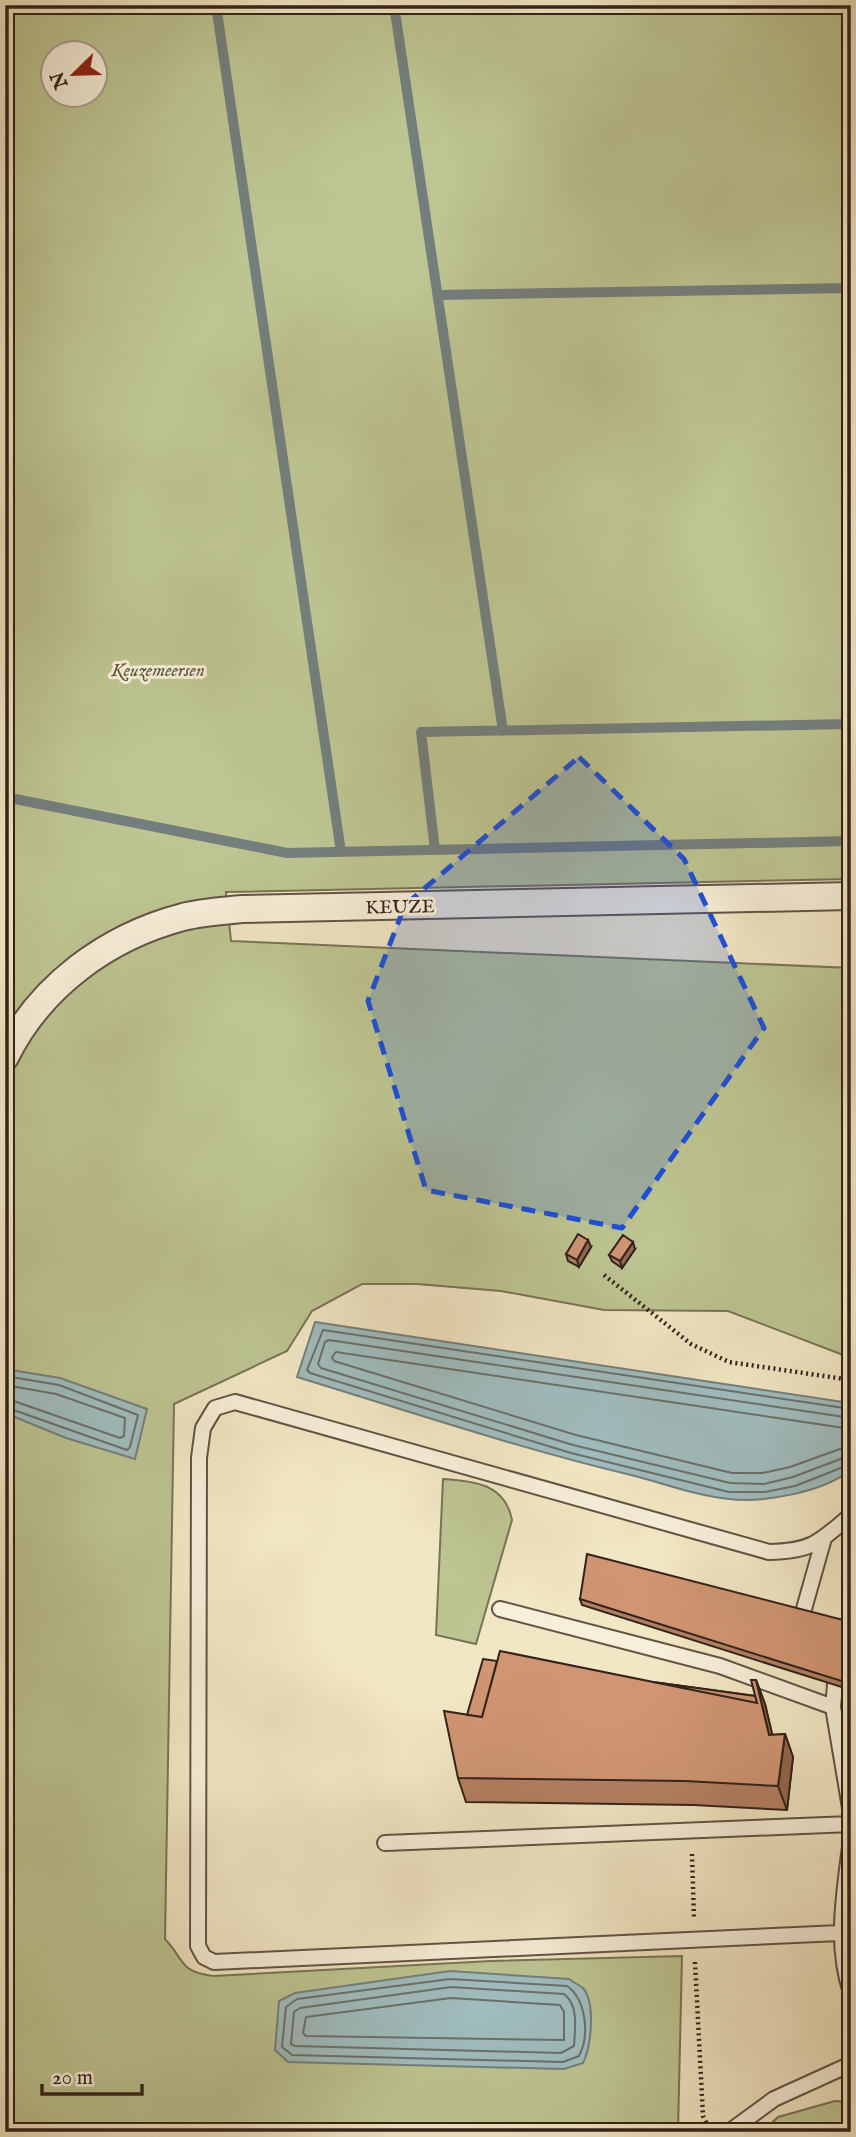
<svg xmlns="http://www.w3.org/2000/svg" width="856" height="2137" font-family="'IM FELL English',serif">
<rect width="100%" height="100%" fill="#f2e7c4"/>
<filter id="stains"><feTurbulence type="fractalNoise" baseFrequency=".00286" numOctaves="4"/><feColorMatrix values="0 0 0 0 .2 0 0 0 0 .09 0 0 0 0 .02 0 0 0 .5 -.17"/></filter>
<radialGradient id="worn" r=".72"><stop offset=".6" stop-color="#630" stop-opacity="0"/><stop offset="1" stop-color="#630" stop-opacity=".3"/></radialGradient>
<!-- green -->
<path fill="#bdc592" stroke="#787456" stroke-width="2" fill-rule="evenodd" d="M 5,5 L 851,5 L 851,879 L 226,892 L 231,941 L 851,968 L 851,1358 L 728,1311 L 604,1310 L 501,1291 L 417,1284 L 362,1284 L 312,1311 L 287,1351 L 174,1404 L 165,1939 C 185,1960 179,1972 213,1976 L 491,1961 L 682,1956 L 678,2132 L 5,2132 ZM 52,52 L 94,52 L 94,94 L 52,94 Z
M 443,1479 C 475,1481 505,1484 512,1520 L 476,1644 L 436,1635 Z
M 835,2101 L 851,2102 L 851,2132 L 762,2132 L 778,2117 Z"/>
<!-- water -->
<path fill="#a0bdbf" stroke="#747f7d" stroke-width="2" d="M 315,1322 L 850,1403 L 851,1469 C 826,1492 763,1503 729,1499 C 697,1496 663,1483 631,1475 C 518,1448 408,1411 297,1377 Z
M 5,1369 L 60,1378 L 147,1409 L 135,1459 L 66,1438 L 5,1413 Z
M 450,1971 L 569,1979 C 573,1982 579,1985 583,1988 C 596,2003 591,2047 583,2063 L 564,2069 L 288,2062 L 275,2050 L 279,2001 L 295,1993 Z"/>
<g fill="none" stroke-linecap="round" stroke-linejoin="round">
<!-- shore -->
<path stroke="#69706c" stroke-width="2" d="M 5,1376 L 59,1385 L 138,1415 L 130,1447 L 127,1450 L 5,1407
M 5,1385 L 56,1394 L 125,1418 L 124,1436 L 120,1438 L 5,1398
M 851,1409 L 323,1330 L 307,1370 L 310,1373 L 571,1453 L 729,1492 L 765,1492 L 795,1486 L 851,1464
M 851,1418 L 329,1340 L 325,1342 L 318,1364 L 321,1368 L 573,1445 L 730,1483 L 764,1484 L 793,1477 L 851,1455
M 851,1429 L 336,1352 L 332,1357 L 334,1361 L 576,1435 L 732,1473 L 763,1473 L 790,1467 L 851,1445
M 450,1979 L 567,1986 C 586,1999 590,2035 579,2056 L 563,2062 L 292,2055 L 282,2047 L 286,2007 L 297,1999 Z
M 451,1987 L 564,1994 C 579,2005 575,2029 574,2046 L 561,2053 L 295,2046 L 291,2044 L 294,2012 L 300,2008 Z
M 451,1998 L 560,2005 L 564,2012 L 564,2040 L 306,2036 L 303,2033 L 306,2017 Z"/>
<!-- stream -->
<path stroke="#747f7d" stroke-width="10" d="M 216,5 L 341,852
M 394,5 L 503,731
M 438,295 L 851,288
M 5,797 L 287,853 L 851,841
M 435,850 L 421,732 L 851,724"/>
<defs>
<path id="service" d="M 500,1609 L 720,1666 L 833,1707
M 802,1616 L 824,1538
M 835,1685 L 833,1707 L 851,1814
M 851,1838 C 845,1890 834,1942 851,1993
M 385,1843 L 851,1824
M 840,1933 L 214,1962 L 204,1957 L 198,1946 L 199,1458 L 203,1428 L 215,1408 L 235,1402 L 769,1552 C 813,1551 819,1542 851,1515
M 729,2132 L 774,2099 L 851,2064"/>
<path id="minor" d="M 5,1057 C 40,986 107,937 183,917 C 202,912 223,911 242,909 L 851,896"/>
</defs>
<!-- service casing -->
<use href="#service" stroke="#625344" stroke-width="18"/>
<!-- minor casing -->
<use href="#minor" stroke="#625344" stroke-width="30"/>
<!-- path -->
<path stroke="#32221a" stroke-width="4.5" stroke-dasharray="2 3.5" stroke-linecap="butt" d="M 604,1275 L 691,1344 L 729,1362 L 851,1380
M 692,1854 L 694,1919
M 695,1962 L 703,2116 L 707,2124"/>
<!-- service -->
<use href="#service" stroke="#f7efd9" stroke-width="14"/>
<!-- minor -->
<use href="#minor" stroke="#f7efd9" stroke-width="26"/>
</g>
<!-- wall -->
<path fill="#b38063" stroke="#32221a" stroke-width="2" d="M 591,1247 L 579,1267 L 568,1261 L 566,1254 Z
M 635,1249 L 622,1268 L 612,1261 L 609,1255 Z
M 580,1599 L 851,1622 L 851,1690 L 582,1605 Z
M 756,1680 L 765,1704 L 772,1735 L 785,1734 L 793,1757 L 787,1810 L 694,1805 L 466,1802 L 458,1778 L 467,1715 L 653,1682 L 755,1696 Z"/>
<!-- shaded-wall -->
<path fill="#926850" stroke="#32221a" stroke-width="2" d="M 588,1240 L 591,1247 L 579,1267 L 577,1260 Z
M 633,1242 L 635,1249 L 622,1268 L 620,1261 Z
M 756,1680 L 765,1704 L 778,1758 L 769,1735 Z
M 785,1734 L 793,1757 L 787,1810 L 778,1786 Z"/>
<!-- building -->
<path fill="#d09573" stroke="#32221a" stroke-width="2" d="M 578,1234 L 588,1240 L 577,1260 L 566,1254 Z
M 623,1235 L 633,1242 L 620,1261 L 609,1255 Z
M 587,1554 L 851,1622 L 851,1684 L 580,1599 Z
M 500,1651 L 757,1703 L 751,1680 L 756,1680 L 769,1735 L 785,1734 L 778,1786 L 685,1781 L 458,1778 L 444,1711 L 482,1717 Z
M 483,1659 L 497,1661 L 482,1717 L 467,1715 Z
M 653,1682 L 755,1696 L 757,1703 Z"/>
<!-- marked area -->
<path fill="#1d4ed8" fill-opacity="0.2" stroke="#1d4ed8" stroke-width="5" stroke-dasharray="14 9" stroke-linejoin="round" d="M 579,757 L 684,859 L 764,1028 L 622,1228 L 426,1190 L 368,1001 L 405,905 Z"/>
<g text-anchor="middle" stroke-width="6" stroke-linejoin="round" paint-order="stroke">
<!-- park labels -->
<g font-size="19" font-style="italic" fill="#5c533e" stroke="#f7efd9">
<text x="158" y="676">Keuzemeersen</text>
</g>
<!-- street labels -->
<g font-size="19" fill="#32221a" stroke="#f7efd9">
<text transform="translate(400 906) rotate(-1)" y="7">KEUZE</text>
</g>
</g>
<!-- margin -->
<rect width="856" height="2137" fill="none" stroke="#f2e7c4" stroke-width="28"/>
<rect x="7" y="7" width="842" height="2123" fill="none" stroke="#32221a" stroke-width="3.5"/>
<rect x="14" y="14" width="828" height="2109" fill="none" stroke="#32221a" stroke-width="2"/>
<!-- north arrow -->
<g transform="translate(74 74) rotate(247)"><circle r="33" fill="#f7efd9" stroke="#a89d8d" stroke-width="2"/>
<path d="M0-5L12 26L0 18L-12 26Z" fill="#8f2418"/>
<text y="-10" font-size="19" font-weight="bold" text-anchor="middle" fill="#32221a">N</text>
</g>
<!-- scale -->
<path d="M42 2084v10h100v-10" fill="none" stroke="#32221a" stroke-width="3.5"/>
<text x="52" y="2084" font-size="21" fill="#32221a" stroke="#f7efd9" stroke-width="5" paint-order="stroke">20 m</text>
<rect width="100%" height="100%" filter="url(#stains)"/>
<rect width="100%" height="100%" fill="url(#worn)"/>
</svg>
